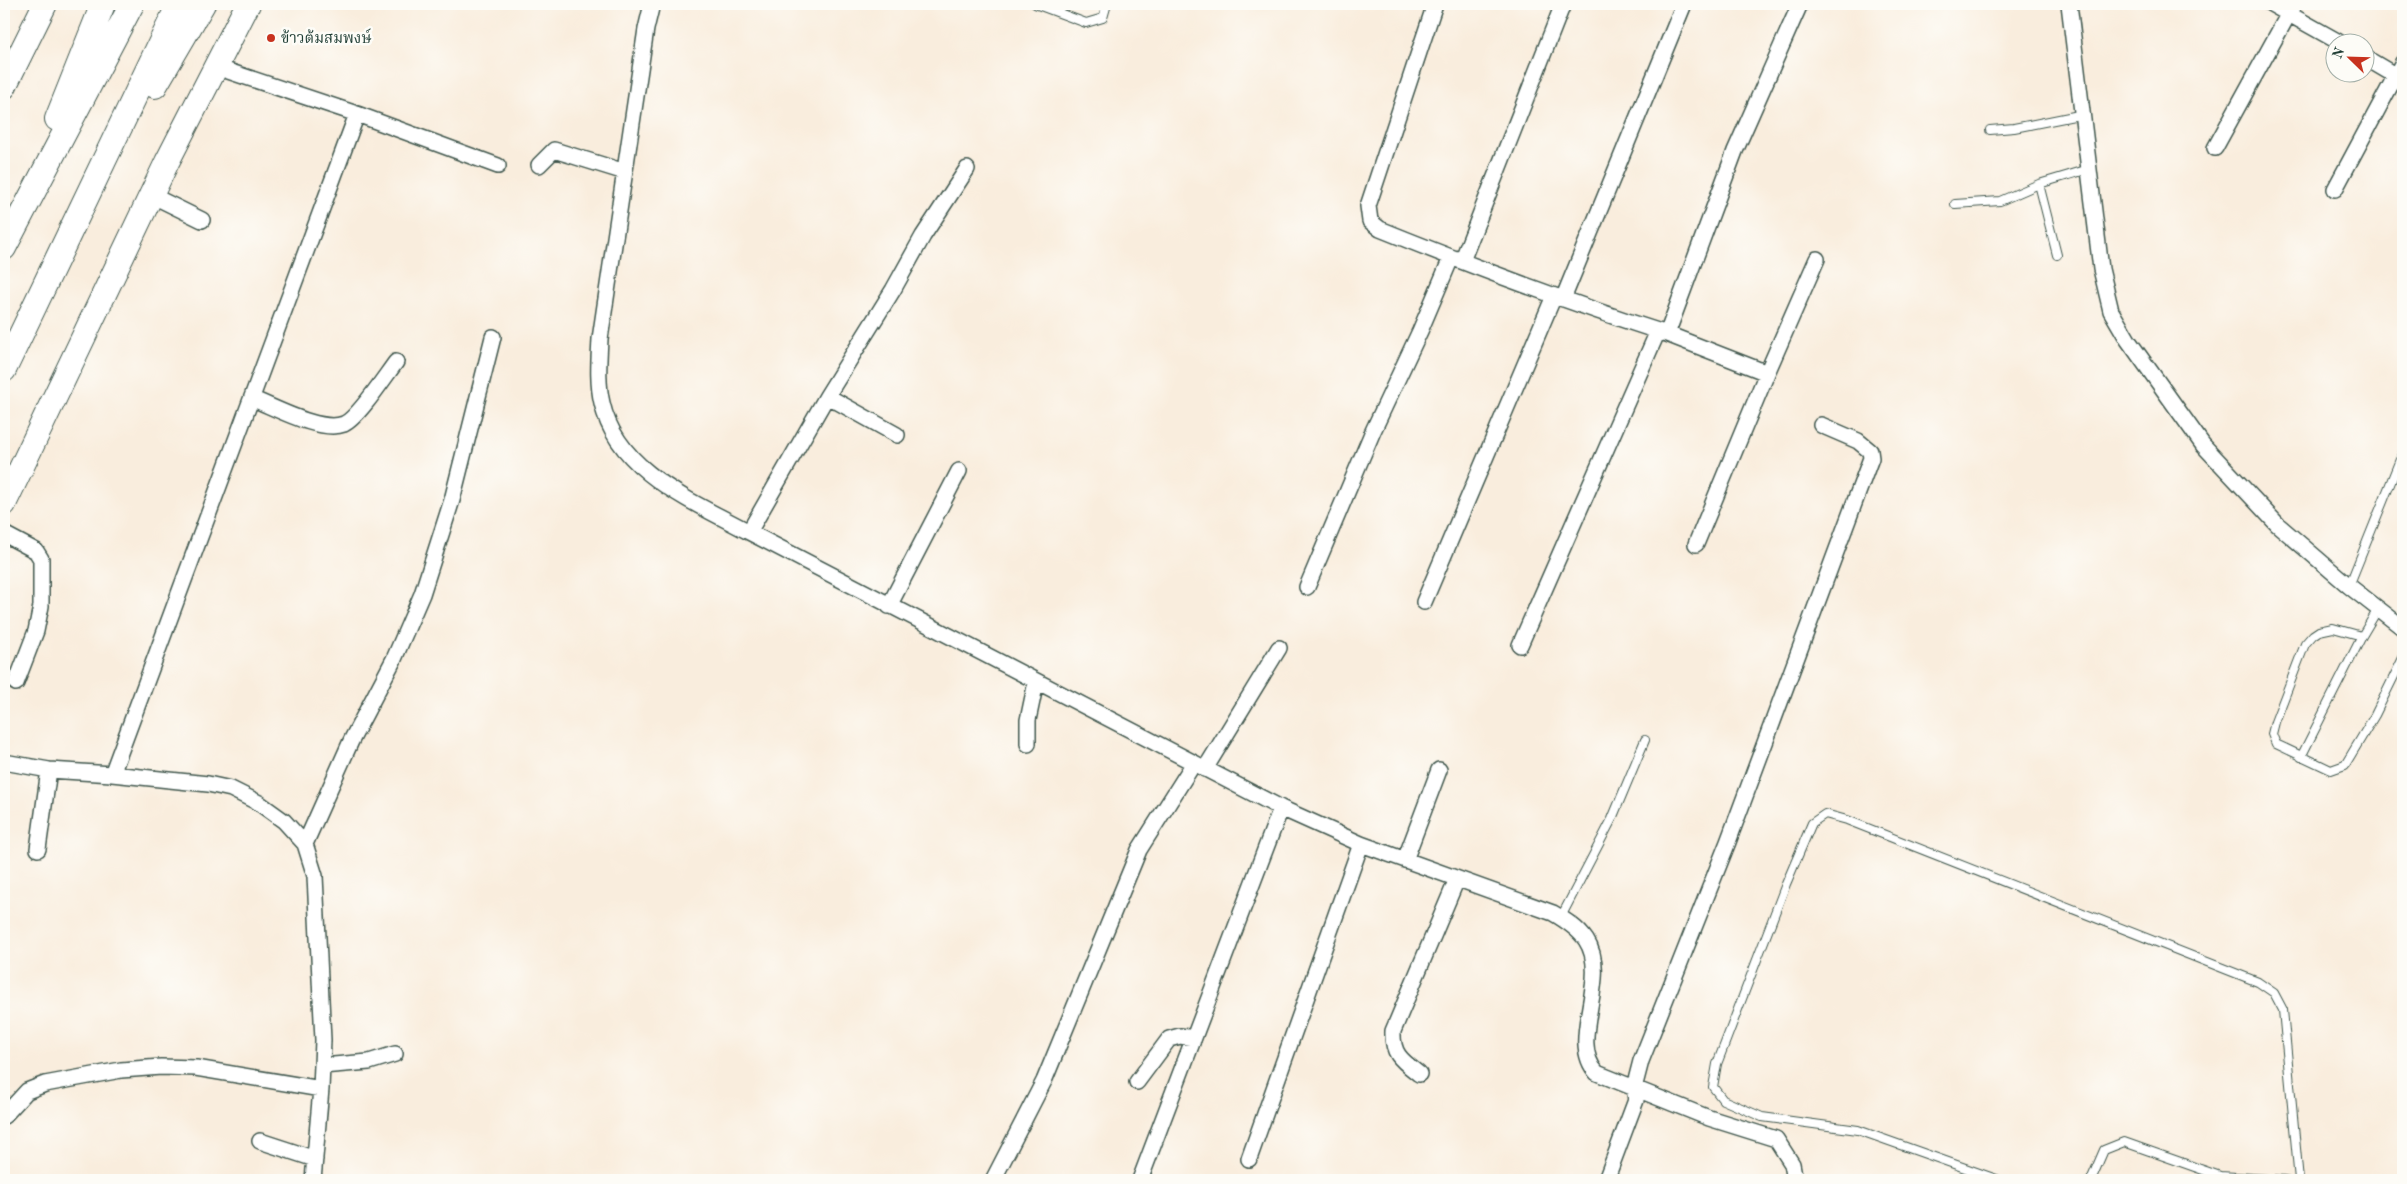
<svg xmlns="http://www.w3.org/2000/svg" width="2407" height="1184" font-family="'Old Standard TT','Noto Serif Thai',serif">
<rect width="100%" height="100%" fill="#fdfcf7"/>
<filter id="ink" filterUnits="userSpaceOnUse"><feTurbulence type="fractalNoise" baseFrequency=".02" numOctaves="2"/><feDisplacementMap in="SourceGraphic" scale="10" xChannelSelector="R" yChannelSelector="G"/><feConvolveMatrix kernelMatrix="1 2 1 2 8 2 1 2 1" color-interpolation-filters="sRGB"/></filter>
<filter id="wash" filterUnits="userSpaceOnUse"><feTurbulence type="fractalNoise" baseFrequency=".0096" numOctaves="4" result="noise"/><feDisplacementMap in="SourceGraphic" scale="20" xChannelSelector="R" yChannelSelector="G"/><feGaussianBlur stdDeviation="1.12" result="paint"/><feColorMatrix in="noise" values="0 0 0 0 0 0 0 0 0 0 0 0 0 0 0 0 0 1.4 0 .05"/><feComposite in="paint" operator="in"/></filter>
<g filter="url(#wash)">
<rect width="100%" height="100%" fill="#f9eddd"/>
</g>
<g filter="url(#ink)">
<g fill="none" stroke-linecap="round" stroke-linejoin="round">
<defs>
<path id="lane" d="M 1035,4 L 1086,23 L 1103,18 L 1107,4
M 1990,130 L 2014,128 L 2084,114
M 2039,184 L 2057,255
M 1955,204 L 2000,201 L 2039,184 L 2089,169
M 2349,586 L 2403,452
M 2362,636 L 2333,628 L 2319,631 L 2313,635 L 2305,644 L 2275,722 L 2272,734 L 2276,744 L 2331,770 L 2345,765 L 2375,715 L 2403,658
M 2301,757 L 2362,636 L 2378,609
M 1561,917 L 1612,819 L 1645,740
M 1999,1180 L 1858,1130 L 1762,1117 L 1723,1100 L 1713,1087 L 1717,1064 L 1786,884 L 1812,823 L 1825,814 L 1847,820 L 2258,982 L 2274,993 L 2283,1010 L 2299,1180
M 2091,1180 L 2104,1150 L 2124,1142 L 2220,1176 L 2285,1180"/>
<path id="street" d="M 652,4 L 646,29 L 600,339 C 599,360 597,382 602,403 C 617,472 694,502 749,532 L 1281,808 L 1361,844 L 1553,913 C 1565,920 1578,928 1586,940 C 1612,979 1566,1040 1597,1073 L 1709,1118 L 1776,1139 L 1792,1164 L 1795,1180
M 1435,4 L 1368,206 L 1370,221 L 1380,229 C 1474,267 1570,303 1667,334 L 1735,151 L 1800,4
M 2069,4 L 2101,269 L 2111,311 L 2128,340 L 2203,445 L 2278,525 L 2349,586 L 2403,628
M 2271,4 L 2339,42
M 2364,57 L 2403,80
M 216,67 L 357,114
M 2215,148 L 2294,4
M 539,165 L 554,150 L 625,172
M 2335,189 L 2403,62
M 151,195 L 202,220
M 1462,261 L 1563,4
M 1563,299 L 1684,4
M 1667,334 L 1767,373 L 1696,544
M 1767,373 L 1817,259
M 827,396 L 897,435
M 253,399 C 276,408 321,433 344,424 C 358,418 386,375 396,362
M 749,532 L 827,396 L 893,290 L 923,236 L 967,169
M 4,534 L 36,551 L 41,559 L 41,606 L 36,631 L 16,683
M 1307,587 L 1373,431 L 1420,331 L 1451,258
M 1424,602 L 1554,296
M 889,606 L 959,471
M 1520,645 L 1658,331
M 1028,744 L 1028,720 L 1036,682
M 4,762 L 49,770 L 112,774 L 208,784 L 231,789 L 259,803 L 284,821 L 305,844 L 315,876 L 323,1040 L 321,1089 L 313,1180
M 1205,769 L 1279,648
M 112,774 L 357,114 L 498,166
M 305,844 L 351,741 L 394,659 L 422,594 L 452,500 L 493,337
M 38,849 L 49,770
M 1405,860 L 1439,770
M 322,1066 L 369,1062 L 395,1054
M 1419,1074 C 1401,1060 1392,1054 1393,1031 L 1457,879
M 1137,1082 L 1169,1039 L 1180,1036 L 1194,1038
M 4,1116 L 27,1091 L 45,1084 L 121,1070 L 161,1067 L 196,1068 L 321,1089
M 260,1141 L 315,1159
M 1249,1159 L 1361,844
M 993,1180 L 1044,1081 L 1139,850 L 1194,763
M 1140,1180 L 1281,808
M 1606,1180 L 1636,1100 L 1634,1088 L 1641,1061 L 1728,842 L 1871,458 L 1870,451 L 1858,441 L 1821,425"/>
<path id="primary" d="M 155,86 L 203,4
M 4,87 L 45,4
M 57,119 L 103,4
M 4,248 L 132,4
M 4,370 L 179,4
M 4,504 L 167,162 L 248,4"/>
</defs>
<!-- lane casing -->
<use href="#lane" stroke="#40574d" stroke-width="10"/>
<!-- street casing -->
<use href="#street" stroke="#40574d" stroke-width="18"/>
<!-- primary casing -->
<use href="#primary" stroke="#40574d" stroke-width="26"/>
<!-- lane -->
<use href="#lane" stroke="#fff" stroke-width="8"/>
<!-- street -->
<use href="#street" stroke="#fff" stroke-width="15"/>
<!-- primary -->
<use href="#primary" stroke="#fff" stroke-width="24"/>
</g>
</g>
<!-- markers -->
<circle fill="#c8321e" stroke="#fdfcf7" stroke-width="2" cx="271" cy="38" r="5"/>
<g text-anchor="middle" stroke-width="5" stroke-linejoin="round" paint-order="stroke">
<!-- poi labels -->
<g font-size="15" fill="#1f3d34" stroke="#fdfcf7" text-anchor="start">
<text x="281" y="43">ข้าวต้มสมพงษ์</text>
</g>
</g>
<!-- margin -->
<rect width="2407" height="1184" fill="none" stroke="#fdfcf7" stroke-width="20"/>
<!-- north arrow -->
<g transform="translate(2350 58) rotate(293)"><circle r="24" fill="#fdfcf7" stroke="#a4b0a9"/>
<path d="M0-4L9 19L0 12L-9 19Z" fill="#c8321e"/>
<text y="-8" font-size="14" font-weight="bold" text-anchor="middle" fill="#1f3d34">N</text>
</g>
</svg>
